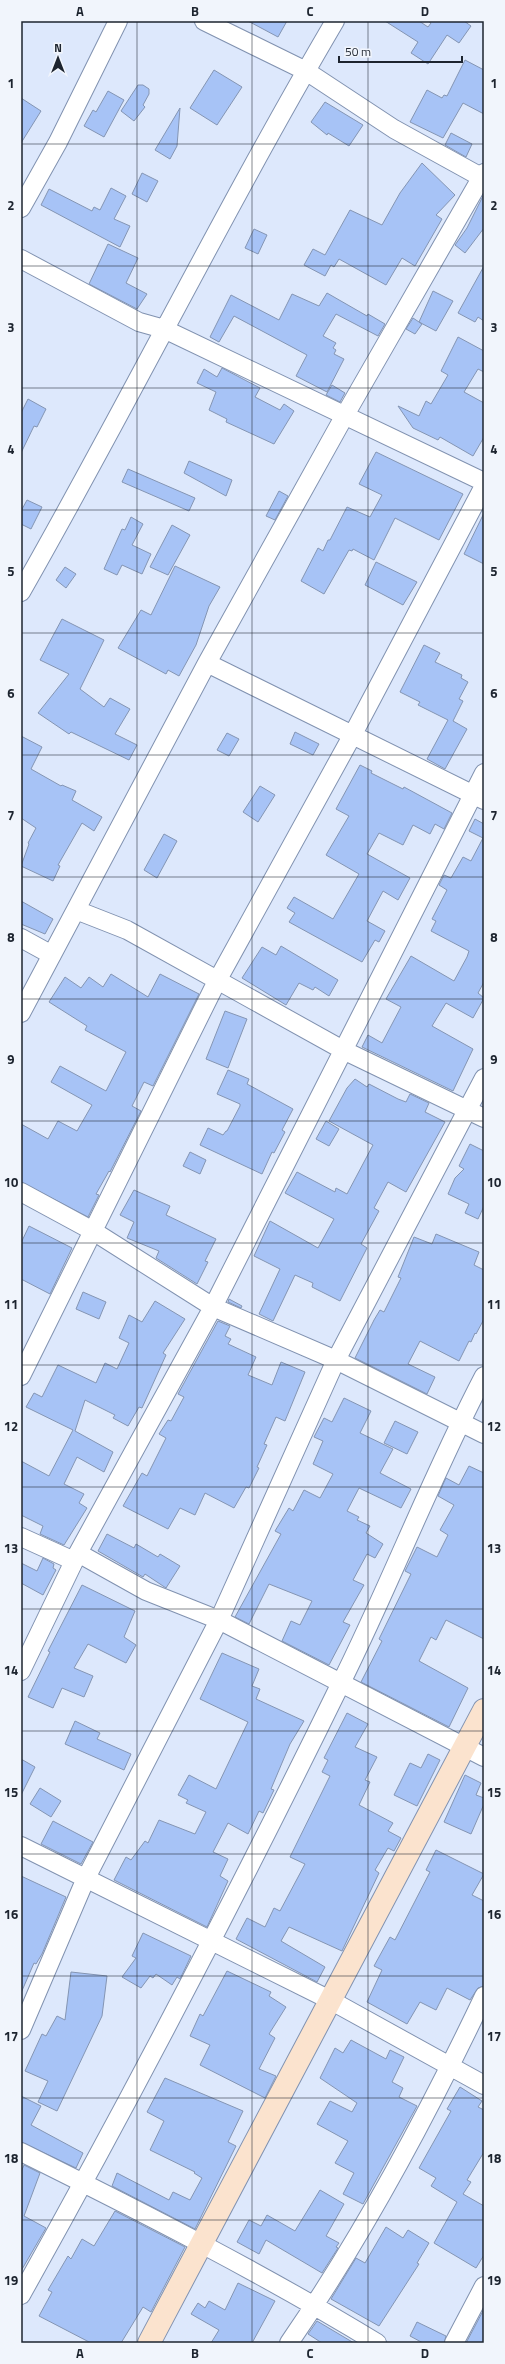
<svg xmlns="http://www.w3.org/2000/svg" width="505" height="2364" font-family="'Titillium Web',sans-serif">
<rect width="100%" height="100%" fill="#dde8fc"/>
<!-- building -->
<path fill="#a7c3f6" stroke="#8495b3" d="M 248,21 L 287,21 L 278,37 Z
M 385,21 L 419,21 L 428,27 L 431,23 L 428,21 L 464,21 L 471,26 L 459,43 L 447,35 L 428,64 L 411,53 L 418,42 Z
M 465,60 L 484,70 L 484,114 L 463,103 L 443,138 L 410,122 L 427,90 L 442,98 L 444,95 L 447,96 Z
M 214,70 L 242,87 L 217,125 L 190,108 Z
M 138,85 L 143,85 L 149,89 L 149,94 L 143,105 L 145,107 L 134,121 L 121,111 Z
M 108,91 L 124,100 L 104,137 L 84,126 L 93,110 L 96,112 Z
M 21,98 L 41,111 L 21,143 Z
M 325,102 L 363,125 L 349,146 L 328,133 L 327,135 L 311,122 Z
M 180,108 L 177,146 L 170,159 L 155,150 Z
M 451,133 L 472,144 L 466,157 L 445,145 Z
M 422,163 L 455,195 L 436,215 L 442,219 L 415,266 L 402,258 L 386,285 L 339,259 L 334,267 L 331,265 L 325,276 L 304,265 L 313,249 L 325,255 L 350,210 L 382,225 L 400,193 Z
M 142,173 L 158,181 L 147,202 L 132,194 Z
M 111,188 L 126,196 L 114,219 L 130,226 L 120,247 L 41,205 L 49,189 L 92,211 L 94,207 L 100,210 Z
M 484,194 L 484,228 L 465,253 L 455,245 L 467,228 Z
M 254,229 L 267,235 L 258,254 L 245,248 Z
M 108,244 L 138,258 L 126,283 L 147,294 L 137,309 L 89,284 Z
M 484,266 L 484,321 L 478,317 L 475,322 L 458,313 Z
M 433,291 L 453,301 L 436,331 L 419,322 Z
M 327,293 L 367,316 L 368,314 L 385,324 L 378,336 L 336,314 L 323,336 L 336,343 L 333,348 L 336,350 L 334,354 L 344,359 L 327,392 L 296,376 L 307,355 L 234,316 L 219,342 L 210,337 L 231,295 L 279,320 L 292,294 L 319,306 Z
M 413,318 L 422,324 L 415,334 L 406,329 Z
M 458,337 L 484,351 L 484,372 L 478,369 L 464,392 L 484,403 L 484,437 L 473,456 L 440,437 L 438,440 L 413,428 L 398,406 L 419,416 L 426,401 L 431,404 L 448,375 L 441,371 Z
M 222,368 L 260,388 L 255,397 L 280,410 L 284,404 L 294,411 L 274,444 L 226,422 L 227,419 L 209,410 L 216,392 L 197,383 L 204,369 L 217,377 Z
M 332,385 L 345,393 L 340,402 L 326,395 Z
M 28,399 L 46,409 L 37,427 L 34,426 L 21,453 L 21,413 Z
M 376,452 L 463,494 L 439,540 L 395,518 L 374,560 L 353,549 L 352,551 L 349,550 L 324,594 L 301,581 L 318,548 L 323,551 L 328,540 L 330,540 L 347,507 L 370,517 L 382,495 L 359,484 Z
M 189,461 L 232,480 L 226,496 L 184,473 Z
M 128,469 L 195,498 L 189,511 L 122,482 Z
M 279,491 L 288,496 L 275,520 L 266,516 Z
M 27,500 L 42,507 L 31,529 L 21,524 L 21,511 Z
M 484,513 L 484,564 L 464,554 Z
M 131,517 L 143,524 L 132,545 L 151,554 L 142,574 L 122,565 L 117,575 L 104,569 L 122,529 L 125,530 Z
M 172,525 L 190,535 L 168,575 L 150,567 Z
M 376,562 L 417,582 L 403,605 L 365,585 Z
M 175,566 L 220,587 L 209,606 L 196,645 L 179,676 L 168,670 L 166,674 L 118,648 L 141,610 L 151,615 Z
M 65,567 L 76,574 L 66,588 L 56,580 Z
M 62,619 L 104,640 L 80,689 L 104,707 L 110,698 L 130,709 L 115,734 L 137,745 L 129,760 L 71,732 L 69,734 L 38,713 L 69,674 L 40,660 Z
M 424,645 L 440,653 L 435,662 L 462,675 L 461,678 L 468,682 L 459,699 L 463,701 L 453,721 L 467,729 L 445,769 L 427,759 L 448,720 L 418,705 L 420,702 L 400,692 Z
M 295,732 L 319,744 L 313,755 L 290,744 Z
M 227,733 L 239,739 L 229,756 L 217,750 Z
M 21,736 L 42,747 L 31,769 L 61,786 L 62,785 L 76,791 L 72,800 L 102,817 L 94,831 L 82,823 L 58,865 L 60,866 L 53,881 L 21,866 L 29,844 L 28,843 L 36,828 L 21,818 Z
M 360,765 L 372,771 L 371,773 L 403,789 L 404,787 L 452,813 L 444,829 L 435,824 L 430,834 L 413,825 L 403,845 L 379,833 L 367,854 L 410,878 L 398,900 L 383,891 L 367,921 L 385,931 L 379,942 L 375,940 L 362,962 L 289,922 L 295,913 L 287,908 L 294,897 L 333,919 L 359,874 L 326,855 L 349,816 L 336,809 Z
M 260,786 L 275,795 L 258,822 L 243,812 Z
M 475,819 L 484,824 L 484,982 L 478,993 L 484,998 L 473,1018 L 446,1003 L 432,1026 L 473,1049 L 453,1091 L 362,1047 L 368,1035 L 382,1043 L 401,1007 L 386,999 L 411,956 L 454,981 L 467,957 L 469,951 L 431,931 L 436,921 L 432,919 L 447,890 L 439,885 L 444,875 L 451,878 L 463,857 L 471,861 L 483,838 L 469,831 Z
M 164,834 L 177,841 L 157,878 L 144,870 Z
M 21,901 L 53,919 L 45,934 L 21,924 Z
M 281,946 L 338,980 L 329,996 L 315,987 L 313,990 L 299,983 L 286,1005 L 242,978 L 262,947 L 276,955 Z
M 111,974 L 148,997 L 160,974 L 199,994 L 153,1086 L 144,1082 L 132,1106 L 141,1111 L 110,1172 L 109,1171 L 96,1194 L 99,1195 L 88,1217 L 21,1182 L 21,1124 L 48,1139 L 58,1121 L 77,1131 L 92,1105 L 51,1082 L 60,1066 L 106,1091 L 126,1052 L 85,1030 L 87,1026 L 49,1002 L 65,977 L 81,988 L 89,977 L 103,987 Z
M 225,1011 L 247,1019 L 228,1068 L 206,1059 Z
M 228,1070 L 249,1079 L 247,1084 L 293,1109 L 282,1130 L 285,1132 L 274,1153 L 272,1152 L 262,1174 L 200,1145 L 208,1128 L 223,1135 L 226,1131 L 227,1131 L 240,1106 L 240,1104 L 217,1094 Z
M 355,1079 L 367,1087 L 369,1084 L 398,1099 L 406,1102 L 410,1094 L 429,1103 L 425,1112 L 445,1122 L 406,1192 L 388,1182 L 374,1208 L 379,1211 L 361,1244 L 367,1248 L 340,1301 L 312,1287 L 313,1283 L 295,1275 L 273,1321 L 259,1314 L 280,1269 L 254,1256 L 270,1221 L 318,1248 L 334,1219 L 285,1193 L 297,1172 L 335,1192 L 336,1188 L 347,1194 L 373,1145 L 329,1121 L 347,1088 Z
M 326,1121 L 339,1129 L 329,1146 L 316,1139 Z
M 470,1144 L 484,1151 L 484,1206 L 478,1219 L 465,1213 L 469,1204 L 448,1194 L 455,1178 L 464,1169 L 459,1166 Z
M 190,1152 L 206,1160 L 200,1174 L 183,1166 Z
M 134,1190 L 170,1206 L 166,1215 L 216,1239 L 205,1261 L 208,1262 L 197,1284 L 156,1258 L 159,1251 L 127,1238 L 134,1222 L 120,1215 Z
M 29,1226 L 72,1248 L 50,1294 L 21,1279 L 21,1243 Z
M 436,1234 L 479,1252 L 474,1265 L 484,1270 L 484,1319 L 476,1334 L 475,1333 L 471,1342 L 469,1341 L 459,1361 L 420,1341 L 408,1364 L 435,1377 L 427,1394 L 355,1358 L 374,1320 L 380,1310 L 384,1312 L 401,1278 L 398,1277 L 414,1237 L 432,1244 Z
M 83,1292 L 106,1302 L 99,1319 L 76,1309 Z
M 229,1299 L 242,1306 L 241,1308 L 228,1302 Z
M 155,1301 L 185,1319 L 163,1353 L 166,1355 L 142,1408 L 139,1407 L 128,1426 L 113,1418 L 115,1415 L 85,1400 L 75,1431 L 113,1452 L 104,1472 L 77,1457 L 64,1484 L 84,1494 L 79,1503 L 87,1508 L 64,1545 L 40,1534 L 43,1526 L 21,1515 L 21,1461 L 49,1476 L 73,1430 L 26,1407 L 34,1393 L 42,1397 L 58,1365 L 96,1383 L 105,1363 L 117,1369 L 129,1343 L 119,1338 L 129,1315 L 142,1322 Z
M 218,1321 L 230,1326 L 225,1336 L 231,1339 L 228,1344 L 256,1357 L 248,1375 L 272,1385 L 281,1362 L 305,1372 L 285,1421 L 276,1417 L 264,1444 L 267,1445 L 257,1467 L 259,1468 L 249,1488 L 246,1487 L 234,1508 L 205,1493 L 195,1515 L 180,1508 L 168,1529 L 123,1506 L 142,1473 L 147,1476 L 166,1438 L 159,1434 L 168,1420 L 171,1421 L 184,1397 L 178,1394 Z
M 344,1398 L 371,1411 L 360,1433 L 393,1449 L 380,1473 L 411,1489 L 401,1508 L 359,1488 L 347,1511 L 359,1517 L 357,1520 L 370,1526 L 366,1533 L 383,1544 L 375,1558 L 367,1554 L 353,1580 L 364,1585 L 343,1622 L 350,1625 L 329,1665 L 282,1641 L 291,1621 L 300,1625 L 312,1601 L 269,1584 L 249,1624 L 235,1617 L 281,1534 L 275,1531 L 289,1508 L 293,1511 L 304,1490 L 320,1498 L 333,1474 L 313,1464 L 323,1441 L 314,1437 L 324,1418 L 332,1422 Z
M 395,1421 L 418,1432 L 407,1454 L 384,1443 Z
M 469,1466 L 484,1473 L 484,1639 L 446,1620 L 436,1640 L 431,1637 L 419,1661 L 468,1688 L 449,1727 L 361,1682 L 382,1641 L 379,1639 L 411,1574 L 405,1571 L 417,1547 L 437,1557 L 448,1535 L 440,1530 L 454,1505 L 438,1496 L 444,1482 L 446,1478 L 459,1485 Z
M 107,1534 L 134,1548 L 136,1544 L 158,1557 L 160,1554 L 180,1566 L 166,1588 L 145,1574 L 143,1577 L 98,1551 Z
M 43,1558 L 54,1564 L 53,1568 L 56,1570 L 43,1595 L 21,1583 L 21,1563 L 37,1571 Z
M 82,1585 L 135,1611 L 124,1637 L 136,1645 L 126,1663 L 88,1644 L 74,1668 L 93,1676 L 84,1697 L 62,1688 L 53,1708 L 28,1697 L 50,1652 L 48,1651 Z
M 222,1653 L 259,1669 L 252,1686 L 260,1689 L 256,1699 L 304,1721 L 290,1744 L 271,1789 L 274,1790 L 263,1813 L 259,1811 L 248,1834 L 228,1823 L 213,1852 L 228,1859 L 220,1876 L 228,1881 L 207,1927 L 114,1880 L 126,1857 L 131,1860 L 145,1841 L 148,1843 L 159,1820 L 195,1834 L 206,1812 L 186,1803 L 188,1800 L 178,1795 L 189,1775 L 216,1789 L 248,1722 L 200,1699 Z
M 347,1713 L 368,1724 L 355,1747 L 377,1757 L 365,1780 L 370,1782 L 359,1805 L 393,1823 L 388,1831 L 401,1838 L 394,1851 L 388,1848 L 375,1870 L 379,1873 L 342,1951 L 289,1927 L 281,1941 L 325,1967 L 317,1982 L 236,1939 L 247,1918 L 265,1927 L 274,1908 L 280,1911 L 305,1864 L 290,1857 L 330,1776 L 322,1772 L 328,1760 L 324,1758 Z
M 75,1721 L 100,1733 L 97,1739 L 131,1754 L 124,1770 L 65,1744 Z
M 428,1754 L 440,1760 L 417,1806 L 394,1795 L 410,1763 L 421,1768 Z
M 21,1759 L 35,1767 L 21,1795 Z
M 465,1775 L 481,1783 L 476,1795 L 484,1798 L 484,1804 L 471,1834 L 444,1822 Z
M 40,1788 L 61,1801 L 51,1817 L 30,1804 Z
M 53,1821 L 93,1842 L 81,1864 L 41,1844 Z
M 436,1850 L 484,1874 L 472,1895 L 484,1901 L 484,1986 L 478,1988 L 470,2000 L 447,1988 L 436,2010 L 420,2002 L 407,2024 L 367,2002 L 382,1970 L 374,1966 L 390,1937 L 395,1940 L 430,1872 L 426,1870 Z
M 21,1876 L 66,1897 L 42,1954 L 36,1964 L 34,1963 L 21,1993 Z
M 143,1933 L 191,1956 L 180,1979 L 177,1977 L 172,1985 L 156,1974 L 153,1978 L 150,1976 L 141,1988 L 122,1977 L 136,1958 L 132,1956 Z
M 227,1971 L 271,1992 L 269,1996 L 286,2007 L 269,2034 L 275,2038 L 259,2069 L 276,2076 L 265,2098 L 200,2065 L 210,2045 L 190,2036 L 200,2014 L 203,2016 Z
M 71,1972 L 107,1976 L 102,2016 L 57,2111 L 38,2102 L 48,2081 L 25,2071 L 42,2034 L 46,2036 L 57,2016 L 65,2020 Z
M 351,2040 L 386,2059 L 390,2050 L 404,2057 L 392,2082 L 403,2088 L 399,2097 L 417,2106 L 363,2204 L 343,2194 L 354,2173 L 335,2163 L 348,2141 L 317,2124 L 330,2101 L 352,2112 L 357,2103 L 320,2078 L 335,2048 L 343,2053 Z
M 165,2078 L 243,2111 L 228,2142 L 236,2146 L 195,2229 L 112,2186 L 117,2173 L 169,2200 L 173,2192 L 190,2200 L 202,2178 L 194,2173 L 195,2172 L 150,2150 L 164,2121 L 147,2112 Z
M 460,2087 L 482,2101 L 478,2107 L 484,2110 L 484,2152 L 467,2180 L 471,2182 L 463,2194 L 484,2206 L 484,2255 L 476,2268 L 434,2243 L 457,2202 L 431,2186 L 436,2178 L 419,2168 L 451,2111 L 447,2109 Z
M 21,2096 L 41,2106 L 31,2125 L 83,2153 L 76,2168 L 21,2142 Z
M 24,2165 L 40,2173 L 24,2216 L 46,2228 L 21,2271 L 21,2172 Z
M 320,2190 L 344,2204 L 326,2236 L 339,2243 L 336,2247 L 338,2248 L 322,2273 L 266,2240 L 259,2254 L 237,2242 L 249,2220 L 261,2226 L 267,2215 L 295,2231 Z
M 115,2211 L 185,2247 L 151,2312 L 143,2307 L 121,2343 L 91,2343 L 39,2316 L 52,2292 L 48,2290 L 68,2256 L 71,2259 L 82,2239 L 94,2246 Z
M 386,2227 L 403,2238 L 408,2230 L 429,2243 L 417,2263 L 419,2264 L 379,2326 L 331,2299 L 356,2258 L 365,2263 Z
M 238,2283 L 275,2301 L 252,2343 L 211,2343 L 219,2330 L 191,2314 L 198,2303 L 205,2308 L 209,2301 L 225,2310 Z
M 484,2309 L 484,2343 L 466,2343 Z
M 317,2321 L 354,2343 L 322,2343 L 308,2334 Z
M 417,2322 L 446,2336 L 444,2343 L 423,2343 L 410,2336 Z"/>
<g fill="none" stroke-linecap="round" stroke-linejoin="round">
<defs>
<path id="street" d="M 204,21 L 306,71 L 394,129 L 481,177
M 21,208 L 58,142 L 118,21
M 21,259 L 139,322 L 164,329 L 484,482
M 21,592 C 129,403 225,208 335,21
M 207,663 L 484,800
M 76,910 L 127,930 L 343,1050 L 484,1118
M 21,938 L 52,955
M 21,1013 L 207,663 L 345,415 L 484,173
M 21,1192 L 93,1231 L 213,1307 L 336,1360 L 484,1434
M 21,1376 L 217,981 L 352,736 L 484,486
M 21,1537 L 74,1561
M 78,1553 L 146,1591 L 219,1620 L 484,1757
M 21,1671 L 78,1553 L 213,1307 L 484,773
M 21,1846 L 330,2000 L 484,2085
M 21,2030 L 86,1878 L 219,1620 L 336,1360 L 484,1078
M 21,2152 C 142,2212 262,2273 377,2343
M 21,2295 C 133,2095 239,1891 340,1685 C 391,1583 431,1477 484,1376
M 289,2343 C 364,2234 427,2116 484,1996
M 454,2343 L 484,2286"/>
<path id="secondary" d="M 149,2343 L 484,1710"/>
</defs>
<!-- street casing -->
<use href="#street" stroke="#8192b0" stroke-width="20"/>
<!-- secondary casing -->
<use href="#secondary" stroke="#8192b0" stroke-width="24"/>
<!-- street -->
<use href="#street" stroke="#fff" stroke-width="18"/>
<!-- secondary -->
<use href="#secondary" stroke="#fbe3ce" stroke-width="22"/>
</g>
<!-- grid -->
<path fill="none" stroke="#1d242f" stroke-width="1" stroke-opacity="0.55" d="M 137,21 L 137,2343M 252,21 L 252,2343M 368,21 L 368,2343M 21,144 L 484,144M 21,266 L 484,266M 21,388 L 484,388M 21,510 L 484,510M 21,633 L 484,633M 21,755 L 484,755M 21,877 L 484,877M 21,999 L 484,999M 21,1121 L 484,1121M 21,1243 L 484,1243M 21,1365 L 484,1365M 21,1487 L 484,1487M 21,1609 L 484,1609M 21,1731 L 484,1731M 21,1854 L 484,1854M 21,1976 L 484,1976M 21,2098 L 484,2098M 21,2220 L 484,2220"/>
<!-- border -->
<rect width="505" height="2364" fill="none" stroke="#f1f5fc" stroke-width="44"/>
<!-- north arrow -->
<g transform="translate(58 58)" stroke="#f1f5fc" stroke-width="3" paint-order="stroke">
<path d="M0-3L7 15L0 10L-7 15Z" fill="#1d242f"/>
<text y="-6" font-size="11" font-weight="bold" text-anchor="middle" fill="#1d242f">N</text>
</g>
<!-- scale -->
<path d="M339 56v6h123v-6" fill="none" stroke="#1d242f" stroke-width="2"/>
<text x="345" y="56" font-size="12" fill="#1d242f" stroke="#f1f5fc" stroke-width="3" paint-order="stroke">50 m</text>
<rect x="22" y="22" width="461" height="2320" fill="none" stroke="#1d242f" stroke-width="1.5"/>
<g font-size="13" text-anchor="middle" font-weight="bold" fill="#1d242f">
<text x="80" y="16">A</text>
<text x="195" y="16">B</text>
<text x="310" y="16">C</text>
<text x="425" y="16">D</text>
<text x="11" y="88">1</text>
<text x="494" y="88">1</text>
<text x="11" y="210">2</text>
<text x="494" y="210">2</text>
<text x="11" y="332">3</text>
<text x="494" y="332">3</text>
<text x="11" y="454">4</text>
<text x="494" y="454">4</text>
<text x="11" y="576">5</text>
<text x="494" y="576">5</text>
<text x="11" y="698">6</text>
<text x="494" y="698">6</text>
<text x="11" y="820">7</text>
<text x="494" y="820">7</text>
<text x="11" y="942">8</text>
<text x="494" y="942">8</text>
<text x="11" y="1064">9</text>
<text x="494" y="1064">9</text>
<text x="11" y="1187">10</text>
<text x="494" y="1187">10</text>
<text x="11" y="1309">11</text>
<text x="494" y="1309">11</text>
<text x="11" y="1431">12</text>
<text x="494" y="1431">12</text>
<text x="11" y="1553">13</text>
<text x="494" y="1553">13</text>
<text x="11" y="1675">14</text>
<text x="494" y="1675">14</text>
<text x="11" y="1797">15</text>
<text x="494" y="1797">15</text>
<text x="11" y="1919">16</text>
<text x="494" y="1919">16</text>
<text x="11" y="2041">17</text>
<text x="494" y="2041">17</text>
<text x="11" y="2163">18</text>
<text x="494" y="2163">18</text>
<text x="11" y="2285">19</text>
<text x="494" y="2285">19</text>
<text x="80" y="2358">A</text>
<text x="195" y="2358">B</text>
<text x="310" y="2358">C</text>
<text x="425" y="2358">D</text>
</g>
</svg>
